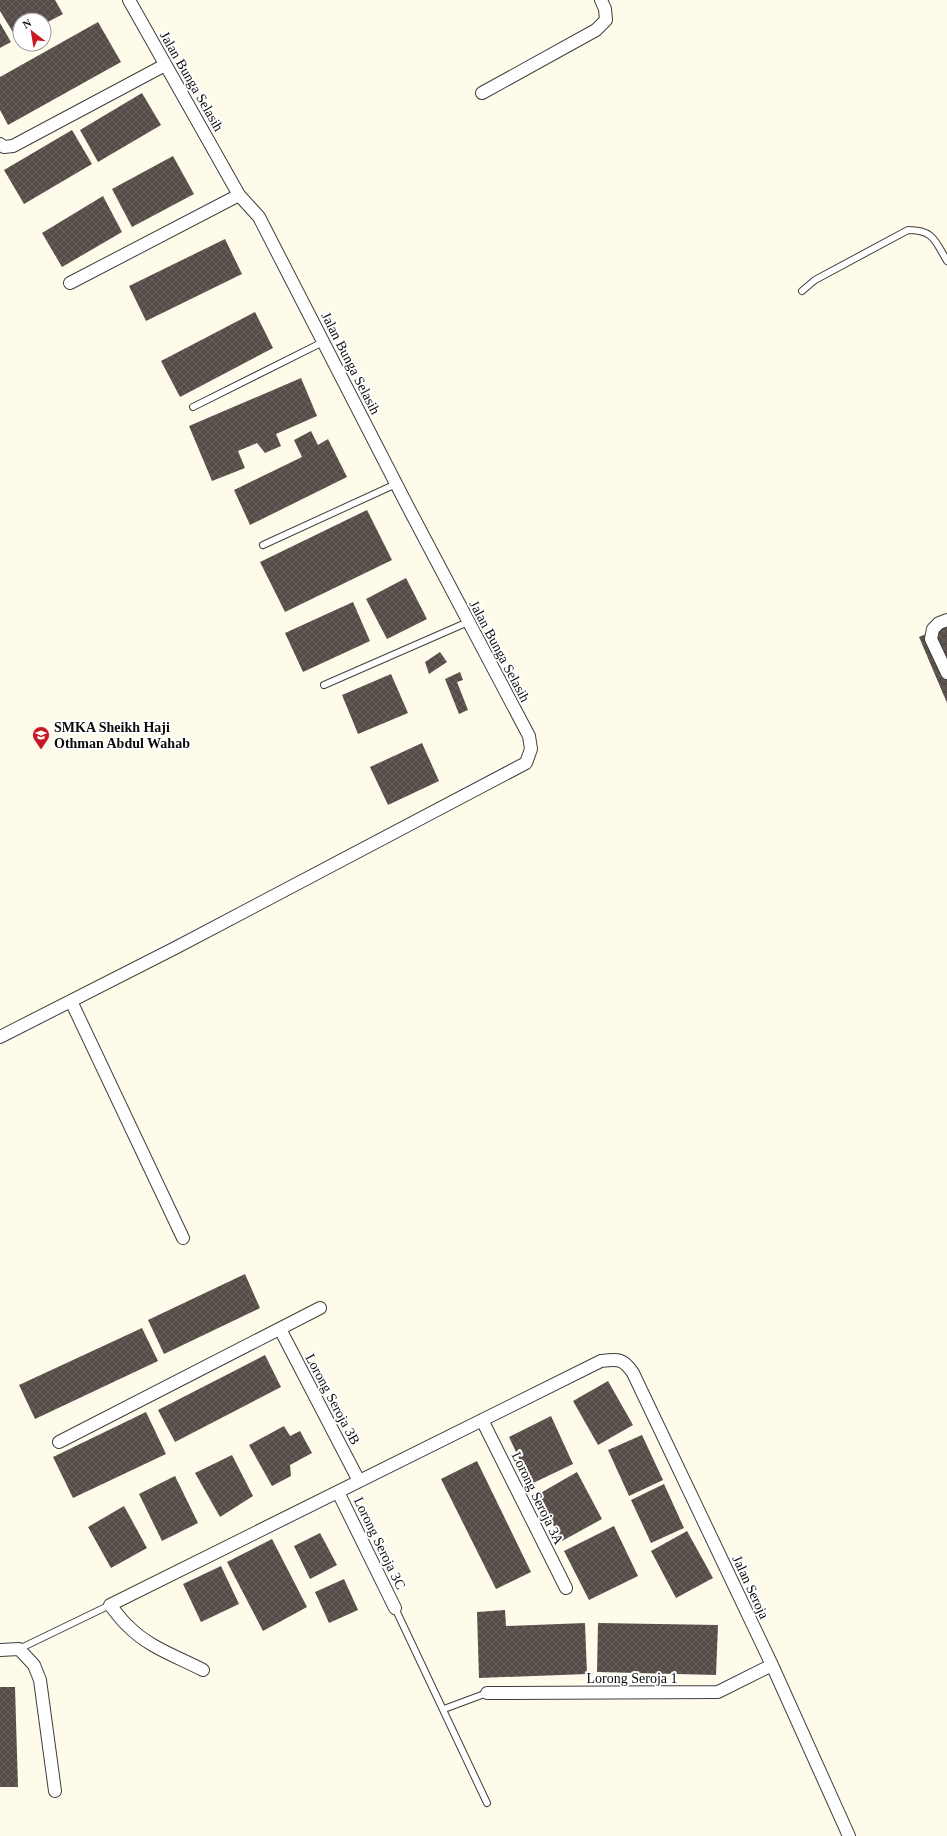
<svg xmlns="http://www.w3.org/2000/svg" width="947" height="1836" font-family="Georgia,serif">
<defs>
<pattern id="building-cross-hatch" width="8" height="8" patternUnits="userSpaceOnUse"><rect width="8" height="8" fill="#564d48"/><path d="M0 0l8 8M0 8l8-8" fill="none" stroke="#69625e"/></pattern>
</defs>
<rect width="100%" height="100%" fill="#fffbeb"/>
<!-- building -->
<path fill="url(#building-cross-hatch)" d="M 0,0 L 55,0 L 63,14 L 44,24 L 44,20 L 20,20 L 20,37 L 17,39 L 0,11 Z
M 98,22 L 121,62 L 8,125 L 0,110 L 0,77 Z
M 0,23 L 11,42 L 0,48 Z
M 142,93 L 161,125 L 98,162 L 80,130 Z
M 72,130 L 92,164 L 24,204 L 4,170 Z
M 173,156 L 194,194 L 132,227 L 112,189 Z
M 103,196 L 122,232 L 62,267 L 42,233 Z
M 225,239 L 242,274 L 146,321 L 129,286 Z
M 255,312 L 273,348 L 180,397 L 161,361 Z
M 301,378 L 317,416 L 276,434 L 281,446 L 265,453 L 257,443 L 238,451 L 245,468 L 212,481 L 189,426 Z
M 311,431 L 318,445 L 328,439 L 347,477 L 250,525 L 234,490 L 302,457 L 294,440 Z
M 367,510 L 392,560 L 285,612 L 260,562 Z
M 406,578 L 427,619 L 387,639 L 366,599 Z
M 353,602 L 370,641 L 303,672 L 285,633 Z
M 947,625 L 947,703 L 919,637 Z
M 440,652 L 447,662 L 429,674 L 425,662 Z
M 460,672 L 463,680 L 457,682 L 468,710 L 459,714 L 445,679 Z
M 391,674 L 408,713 L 358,734 L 342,695 Z
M 422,743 L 439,781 L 388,805 L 370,767 Z
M 245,1274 L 260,1308 L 164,1354 L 148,1320 Z
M 142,1328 L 158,1361 L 35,1419 L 19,1385 Z
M 265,1355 L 281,1387 L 175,1442 L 158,1410 Z
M 608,1381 L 633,1425 L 598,1445 L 573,1401 Z
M 146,1412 L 166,1454 L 73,1498 L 53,1457 Z
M 551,1416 L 573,1464 L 531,1484 L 509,1437 Z
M 284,1426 L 290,1436 L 300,1431 L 312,1453 L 290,1465 L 291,1476 L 272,1486 L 249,1445 Z
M 642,1435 L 663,1480 L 629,1496 L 608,1450 Z
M 232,1455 L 253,1496 L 220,1517 L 195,1473 Z
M 477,1461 L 531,1572 L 496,1589 L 441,1479 Z
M 577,1472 L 602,1519 L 562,1541 L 537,1495 Z
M 175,1476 L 198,1523 L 162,1541 L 139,1494 Z
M 664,1484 L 684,1528 L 651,1543 L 631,1500 Z
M 124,1506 L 147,1548 L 111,1568 L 88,1527 Z
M 614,1526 L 638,1576 L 589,1600 L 564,1551 Z
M 687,1531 L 713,1578 L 676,1598 L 651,1551 Z
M 320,1533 L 337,1565 L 310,1579 L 294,1546 Z
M 272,1539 L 307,1607 L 263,1631 L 227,1562 Z
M 221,1566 L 239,1604 L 201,1622 L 183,1584 Z
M 344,1579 L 358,1610 L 329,1623 L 315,1592 Z
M 505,1610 L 506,1626 L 585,1623 L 587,1674 L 479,1678 L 477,1612 Z
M 598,1623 L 718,1625 L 716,1675 L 597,1672 Z
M 0,1687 L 15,1687 L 18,1787 L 0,1787 Z"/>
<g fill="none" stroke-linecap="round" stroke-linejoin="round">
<defs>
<path id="service" d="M 802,291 L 815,280 L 908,230 C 934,230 935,241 947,261
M 193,407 L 323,342
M 263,545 L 396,484
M 324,685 L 468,622
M 395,1608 L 487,1803
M 19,1649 L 110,1605
M 444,1709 L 487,1693"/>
<path id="minor" d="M 482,93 L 596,30 L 606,20 L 605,9 L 601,0
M 0,144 L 4,147 L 13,146 L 165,65
M 70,283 L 239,195
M 947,620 L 939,623 L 933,629 L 931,639 L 947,673
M 71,1001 L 183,1238
M 0,1037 L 177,947 L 526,763 L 531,749 L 529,736 L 408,507 L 259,217 L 239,195 L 129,0
M 280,1329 L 359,1481
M 482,1420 L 566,1588
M 59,1442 L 320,1308
M 338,1492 L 395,1608
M 0,1650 L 19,1649 L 34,1665 L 40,1680 L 55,1791
M 203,1670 C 178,1657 148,1647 128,1626 C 121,1620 116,1612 110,1605 L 601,1361 C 618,1359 623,1358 633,1373 L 772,1665 L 849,1836
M 487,1693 L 718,1692 L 772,1665"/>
</defs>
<!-- service casing -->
<use href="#service" stroke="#3f3f3f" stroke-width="8"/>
<!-- minor casing -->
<use href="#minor" stroke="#3f3f3f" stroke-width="14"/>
<!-- service -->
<use href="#service" stroke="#fff" stroke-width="6"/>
<!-- minor -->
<use href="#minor" stroke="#fff" stroke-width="12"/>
</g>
<!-- icons -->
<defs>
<symbol id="school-pin" viewBox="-11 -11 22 30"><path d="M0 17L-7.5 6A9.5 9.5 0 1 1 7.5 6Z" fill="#c81824" stroke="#fff"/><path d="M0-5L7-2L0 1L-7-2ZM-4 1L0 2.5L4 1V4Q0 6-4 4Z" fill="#fff"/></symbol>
</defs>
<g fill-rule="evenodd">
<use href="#school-pin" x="31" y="725" width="20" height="27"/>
</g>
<g text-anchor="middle" stroke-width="4" stroke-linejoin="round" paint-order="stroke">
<!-- street labels -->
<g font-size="14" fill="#0c0c0c" stroke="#fff">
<text transform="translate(192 81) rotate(60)" y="5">Jalan Bunga Selasih</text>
<text transform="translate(351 363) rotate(63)" y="5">Jalan Bunga Selasih</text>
<text transform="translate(500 651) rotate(62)" y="5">Jalan Bunga Selasih</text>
<text transform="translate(333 1399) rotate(62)" y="5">Lorong Seroja 3B</text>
<text transform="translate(538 1498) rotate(64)" y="5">Lorong Seroja 3A</text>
<text transform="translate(380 1543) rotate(64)" y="5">Lorong Seroja 3C</text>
<text transform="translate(751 1587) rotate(65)" y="5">Jalan Seroja</text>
<text x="632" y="1683">Lorong Seroja 1</text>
</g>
<!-- poi labels -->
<g font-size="14" font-weight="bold" fill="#0c0c0c" stroke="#fff" text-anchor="start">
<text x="54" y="732">SMKA Sheikh Haji<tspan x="54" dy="16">Othman Abdul Wahab</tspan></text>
</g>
</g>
<!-- north arrow -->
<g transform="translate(32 32) rotate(329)"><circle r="19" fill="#ffffff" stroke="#9e9e9e"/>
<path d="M0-3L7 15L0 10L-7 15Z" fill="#c81824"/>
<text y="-6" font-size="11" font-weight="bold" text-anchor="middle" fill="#0c0c0c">N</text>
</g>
</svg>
